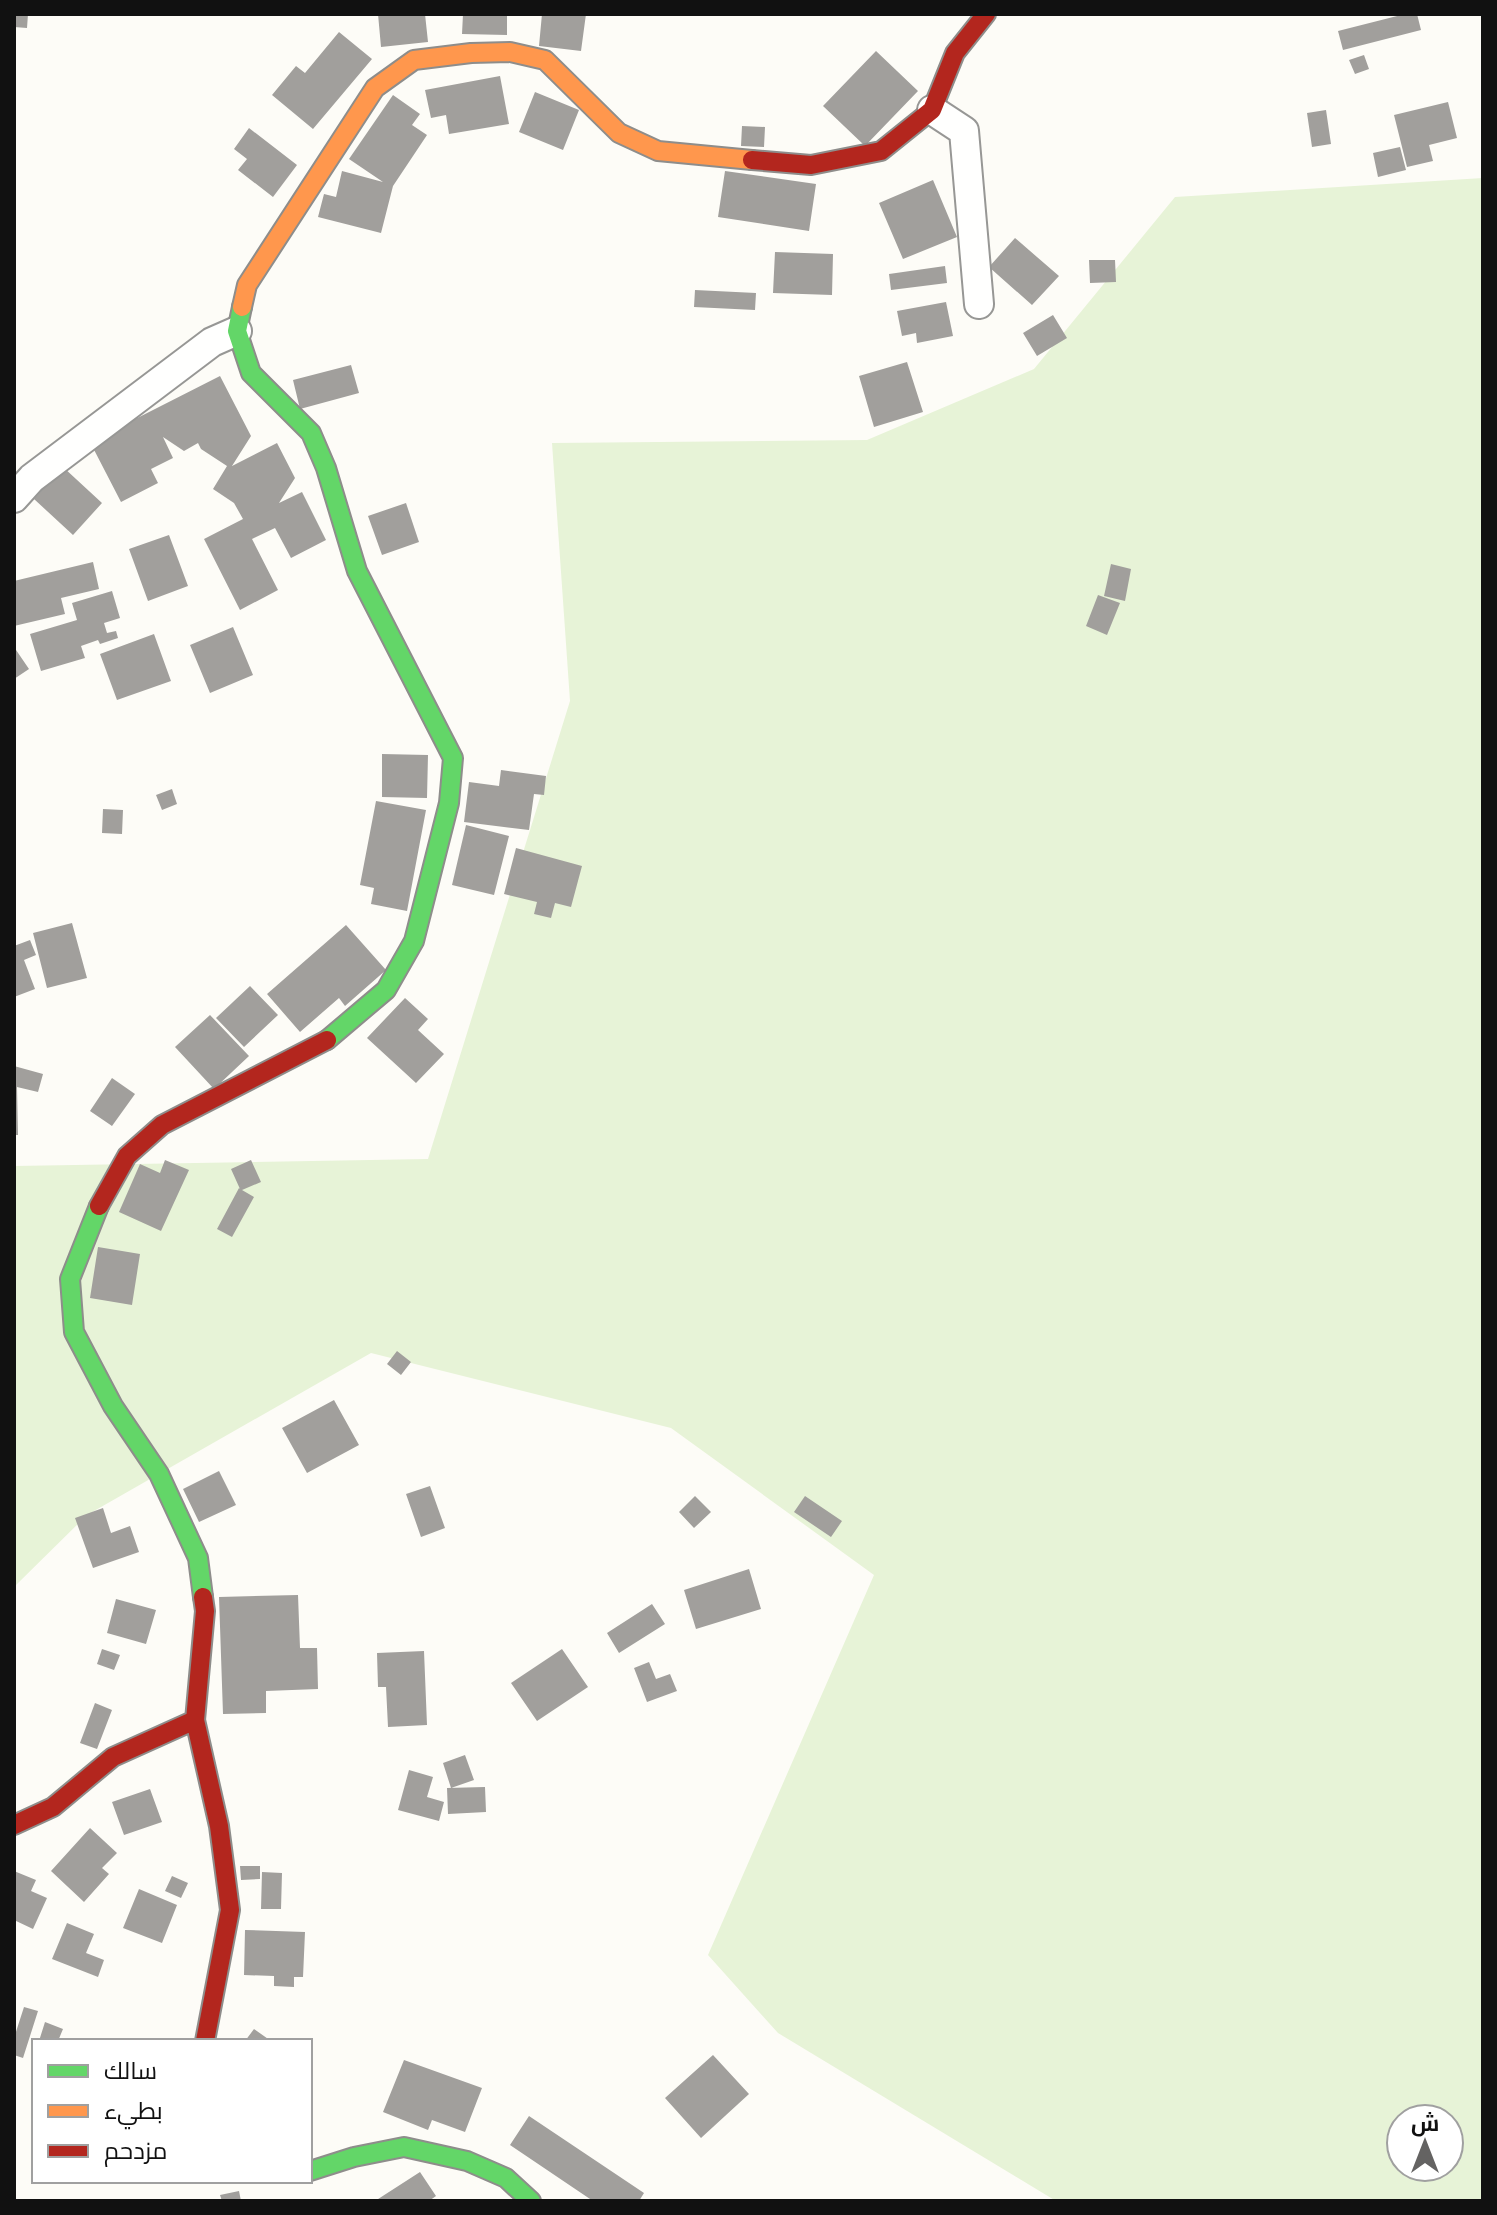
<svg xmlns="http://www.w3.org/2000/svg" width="1497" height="2215" font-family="Literata,Cairo,serif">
<rect width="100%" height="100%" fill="#fdfcf7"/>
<!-- grass -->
<path fill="#e7f3d7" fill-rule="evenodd" d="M 1483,178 L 1483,2201 L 1056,2201 L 778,2033 L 708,1955 L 874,1575 L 671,1428 L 371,1353 L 87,1515 L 14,1587 L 14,1166 L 428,1159 L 570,701 L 552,443 L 867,440 L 1034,369 L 1175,197 ZM 1401,2119 L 1449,2119 L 1449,2167 L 1401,2167 Z"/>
<!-- building -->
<path fill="#a19f9c" d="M 14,14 L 28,14 L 27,28 L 14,27 Z
M 378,14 L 425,14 L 428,42 L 381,47 Z
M 463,14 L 507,14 L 507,35 L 462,34 Z
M 542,14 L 586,14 L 581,51 L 539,46 Z
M 1405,14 L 1417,14 L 1421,30 L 1343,50 L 1338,31 Z
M 339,32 L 372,59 L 313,129 L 272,95 L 296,66 L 305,73 Z
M 876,51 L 918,91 L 865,146 L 823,106 Z
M 1364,55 L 1369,69 L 1355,74 L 1349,60 Z
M 500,76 L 509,124 L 449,134 L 446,115 L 431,118 L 425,90 Z
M 535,92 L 579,110 L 563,150 L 519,132 Z
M 393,95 L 420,114 L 412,125 L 427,135 L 393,186 L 381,233 L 318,217 L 324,194 L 336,197 L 342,171 L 383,182 L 349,159 Z
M 1448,102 L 1457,138 L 1429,145 L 1433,161 L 1407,167 L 1394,115 Z
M 1326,110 L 1331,144 L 1312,147 L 1307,113 Z
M 742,126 L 765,127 L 764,147 L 741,146 Z
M 249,128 L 297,165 L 273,197 L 238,170 L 247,159 L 234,149 Z
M 1400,147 L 1406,170 L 1378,177 L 1373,153 Z
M 725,171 L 816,184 L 809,231 L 718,217 Z
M 933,180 L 957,237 L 903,259 L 879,203 Z
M 1015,238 L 1059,276 L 1032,305 L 989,267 Z
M 775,252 L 833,254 L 832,295 L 773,293 Z
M 1089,260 L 1115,260 L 1116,282 L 1090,283 Z
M 945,266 L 947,283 L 891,290 L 889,274 Z
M 695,290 L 756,293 L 755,310 L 694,307 Z
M 946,302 L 953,336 L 917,343 L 916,333 L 902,336 L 897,311 Z
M 1053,315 L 1067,338 L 1037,356 L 1023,333 Z
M 907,362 L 923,412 L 874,427 L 859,376 Z
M 351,365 L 359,393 L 300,409 L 293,380 Z
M 220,376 L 251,436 L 232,466 L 277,443 L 295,478 L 279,503 L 302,492 L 326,540 L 291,558 L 275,528 L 252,539 L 278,590 L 240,610 L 204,539 L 243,519 L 234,503 L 213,489 L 227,466 L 201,449 L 198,443 L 184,451 L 163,437 L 173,458 L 151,469 L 158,483 L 121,502 L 90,442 Z
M 63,467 L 102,503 L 73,535 L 34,499 Z
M 406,503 L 419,542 L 382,555 L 368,516 Z
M 169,535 L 188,586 L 148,601 L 129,549 Z
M 93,562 L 99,589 L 61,598 L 65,614 L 14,626 L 14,581 Z
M 1111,564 L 1131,569 L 1125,601 L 1104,596 Z
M 112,591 L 120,618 L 104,623 L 107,633 L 116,631 L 118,638 L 100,644 L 98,640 L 81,646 L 85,658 L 41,671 L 30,634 L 77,620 L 72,603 Z
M 1098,595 L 1120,603 L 1107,635 L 1086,626 Z
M 233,627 L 253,675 L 210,693 L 190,645 Z
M 154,634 L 171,681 L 117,700 L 100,654 Z
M 14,647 L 29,669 L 14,679 Z
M 382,754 L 428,755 L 427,798 L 382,797 Z
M 501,770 L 546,776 L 544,795 L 534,794 L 529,830 L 464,822 L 469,782 L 499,786 Z
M 172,789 L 177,804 L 162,810 L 156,795 Z
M 376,801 L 426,810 L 407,911 L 371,904 L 374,888 L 360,885 Z
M 103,809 L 123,810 L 122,834 L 102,833 Z
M 466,825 L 509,836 L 494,895 L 452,885 Z
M 516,848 L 582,866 L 571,907 L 555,903 L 551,918 L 534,914 L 537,902 L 504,894 Z
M 72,923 L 87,978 L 47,988 L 33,933 Z
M 346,925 L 386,970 L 345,1006 L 339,998 L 300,1032 L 267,994 Z
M 30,940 L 36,955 L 24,960 L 35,989 L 14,997 L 14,946 Z
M 250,986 L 278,1015 L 244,1047 L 216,1018 Z
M 405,998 L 428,1019 L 418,1030 L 444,1054 L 416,1083 L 367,1038 Z
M 210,1015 L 249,1056 L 214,1089 L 175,1047 Z
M 14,1066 L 43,1074 L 38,1092 L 17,1087 L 18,1135 L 14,1135 Z
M 112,1078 L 135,1094 L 112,1126 L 90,1111 Z
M 165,1160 L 189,1170 L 161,1231 L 119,1212 L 140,1164 L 160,1173 Z
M 251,1160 L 261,1182 L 242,1190 L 254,1197 L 232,1237 L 217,1229 L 239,1188 L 240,1189 L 231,1169 Z
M 98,1247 L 140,1254 L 132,1305 L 90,1298 Z
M 397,1351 L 411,1362 L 401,1375 L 387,1364 Z
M 334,1400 L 359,1445 L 307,1473 L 282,1428 Z
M 219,1471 L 236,1505 L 199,1522 L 183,1489 Z
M 430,1486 L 445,1528 L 421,1537 L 406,1494 Z
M 695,1496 L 711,1512 L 694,1528 L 679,1512 Z
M 805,1496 L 842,1521 L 831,1537 L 794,1512 Z
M 103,1508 L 111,1533 L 130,1526 L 139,1552 L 93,1568 L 75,1518 Z
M 749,1569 L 761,1609 L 696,1629 L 684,1590 Z
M 298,1595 L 300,1648 L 317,1648 L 318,1689 L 266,1691 L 266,1713 L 223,1714 L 219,1597 Z
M 116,1599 L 156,1610 L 146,1644 L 107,1633 Z
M 652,1604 L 665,1624 L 619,1653 L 607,1633 Z
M 102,1649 L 120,1655 L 114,1670 L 97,1664 Z
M 562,1649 L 588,1687 L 537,1721 L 511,1683 Z
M 424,1651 L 427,1725 L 388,1727 L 386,1687 L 378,1687 L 377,1653 Z
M 649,1662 L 656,1679 L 670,1674 L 677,1691 L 647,1702 L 634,1668 Z
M 95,1703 L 112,1710 L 97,1749 L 80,1743 Z
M 465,1755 L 474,1780 L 451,1788 L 443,1763 Z
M 409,1770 L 433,1777 L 427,1797 L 444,1802 L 439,1821 L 398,1810 Z
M 485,1787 L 486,1812 L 448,1814 L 447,1788 Z
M 150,1789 L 162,1822 L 124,1835 L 112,1802 Z
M 90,1828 L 117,1853 L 102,1868 L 109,1874 L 84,1902 L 51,1871 Z
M 240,1866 L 260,1866 L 260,1879 L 241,1880 Z
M 14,1871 L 36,1880 L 31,1891 L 47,1898 L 33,1929 L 14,1920 Z
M 262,1872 L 282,1873 L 281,1909 L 261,1909 Z
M 172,1876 L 188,1883 L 181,1898 L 165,1891 Z
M 139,1889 L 177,1905 L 162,1943 L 123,1928 Z
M 67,1923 L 94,1934 L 86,1953 L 104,1960 L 98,1977 L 52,1959 Z
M 245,1930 L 305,1932 L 303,1977 L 294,1977 L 294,1987 L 274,1986 L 274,1976 L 244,1975 Z
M 24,2007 L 38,2011 L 23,2058 L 14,2055 L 14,2038 Z
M 45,2022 L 63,2029 L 58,2041 L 39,2041 Z
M 254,2029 L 271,2041 L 245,2041 Z
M 713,2055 L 749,2094 L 701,2138 L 665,2098 Z
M 404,2060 L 482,2088 L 465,2132 L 432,2120 L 428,2130 L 383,2112 Z
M 529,2116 L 644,2193 L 639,2201 L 593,2201 L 510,2145 Z
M 420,2172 L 436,2196 L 429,2201 L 375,2201 Z
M 239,2191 L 241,2201 L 222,2201 L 220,2195 Z"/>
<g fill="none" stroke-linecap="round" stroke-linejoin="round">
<defs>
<path id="street" d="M 932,110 L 964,131 L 979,304
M 14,498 L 32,478 L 212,342 L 237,331"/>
<path id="fast" d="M 242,307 L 237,331 L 251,373 L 311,433 L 326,468 L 357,571 L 453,758 L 449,803 L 414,941 L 386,990 L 327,1040
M 99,1206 L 70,1279 L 74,1332 L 113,1406 L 159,1474 L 198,1558 L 203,1597
M 310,2171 L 354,2157 L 404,2147 L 467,2161 L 506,2178 L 531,2201"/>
<path id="slow" d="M 242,307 L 247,285 L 375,88 L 414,60 L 471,53 L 510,52 L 545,60 L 619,133 L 658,151 L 752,160"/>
<path id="jam" d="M 752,160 L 811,165 L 881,151 L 932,110 L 955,53 L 986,14
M 99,1206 L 127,1156 L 162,1125 L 327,1040
M 203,1597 L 205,1611 L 195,1720 L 219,1826 L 230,1910 L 205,2041
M 14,1825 L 53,1807 L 113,1757 L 195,1720"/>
</defs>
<!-- street casing -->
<use href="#street" stroke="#979795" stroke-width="32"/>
<!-- fast casing -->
<use href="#fast" stroke="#8e8d8b" stroke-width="22"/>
<!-- slow casing -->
<use href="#slow" stroke="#8e8d8b" stroke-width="22"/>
<!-- jam casing -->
<use href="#jam" stroke="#8e8d8b" stroke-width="22"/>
<!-- street -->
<use href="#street" stroke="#fffffe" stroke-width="28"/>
<!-- fast -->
<use href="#fast" stroke="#63d668" stroke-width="18"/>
<!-- slow -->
<use href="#slow" stroke="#ff974d" stroke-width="18"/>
<!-- jam -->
<use href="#jam" stroke="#b3261e" stroke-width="18"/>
</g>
<!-- border -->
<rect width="1497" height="2215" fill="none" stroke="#111111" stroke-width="32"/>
<!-- legend -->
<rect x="32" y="2039" width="280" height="144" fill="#ffffff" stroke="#a0a0a0" stroke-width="2"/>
<rect x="48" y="2065" width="40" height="12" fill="#63d668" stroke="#a0a0a0" stroke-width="2"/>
<text x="104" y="2079" font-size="24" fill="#111111">سالك</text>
<rect x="48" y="2105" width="40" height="12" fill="#ff974d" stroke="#a0a0a0" stroke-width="2"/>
<text x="104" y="2119" font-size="24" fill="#111111">بطيء</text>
<rect x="48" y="2145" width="40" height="12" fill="#b3261e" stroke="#a0a0a0" stroke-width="2"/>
<text x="104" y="2159" font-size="24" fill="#111111">مزدحم</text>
<!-- north arrow -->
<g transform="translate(1425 2143)"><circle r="38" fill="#ffffff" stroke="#a0a0a0" stroke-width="2"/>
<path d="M0-6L14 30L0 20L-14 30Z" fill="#646362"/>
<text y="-12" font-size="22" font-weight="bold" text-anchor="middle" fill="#111111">ش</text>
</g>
</svg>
